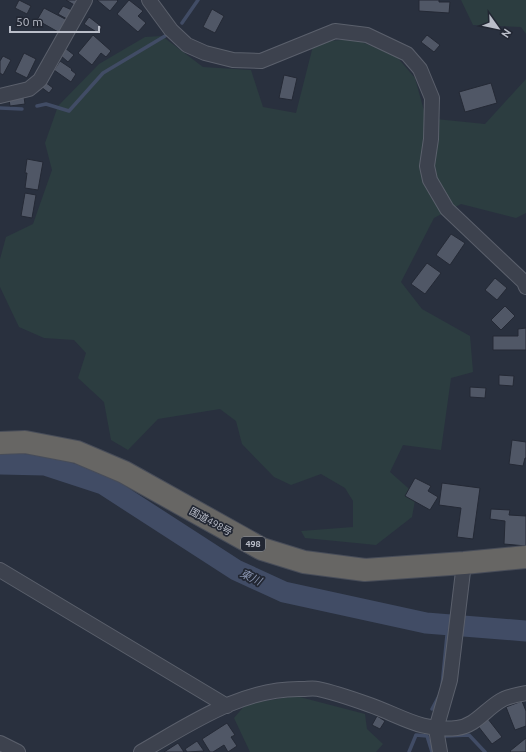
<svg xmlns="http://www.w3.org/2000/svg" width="526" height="752" font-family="Ubuntu,'Noto Sans JP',sans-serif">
<rect width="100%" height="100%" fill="#29303e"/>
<!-- green -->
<path fill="#2c3d40" d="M 461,0 L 526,0 L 526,34 L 521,27 L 473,25 Z
M 162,36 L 203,67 L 251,70 L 263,107 L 296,113 L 314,42 L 355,39 L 397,57 L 415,78 L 426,118 L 485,124 L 526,79 L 526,213 L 516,218 L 461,204 L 434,218 L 401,282 L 422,309 L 470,336 L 473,372 L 451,378 L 441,450 L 403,445 L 390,472 L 416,495 L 412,517 L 376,545 L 305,538 L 301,531 L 353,527 L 353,501 L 345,488 L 321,474 L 291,485 L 274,477 L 242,444 L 236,421 L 220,409 L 158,419 L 128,450 L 111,440 L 104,402 L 78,378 L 86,353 L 74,340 L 44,338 L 19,327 L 0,287 L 0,259 L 6,237 L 33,224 L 52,170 L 45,143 L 58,106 L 99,64 L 145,37 Z
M 296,696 L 365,714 L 367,729 L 383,744 L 376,752 L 250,752 L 234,718 L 246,704 Z"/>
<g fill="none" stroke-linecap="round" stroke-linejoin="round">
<!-- stream -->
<path stroke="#414c65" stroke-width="3.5" d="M 182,23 L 198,0
M 37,106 L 46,104 L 69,111 L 103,73 L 165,36
M 0,108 L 22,109
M 442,686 L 448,625
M 432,709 L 439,696
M 445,736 L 469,735 L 485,752
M 409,752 L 416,735 L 427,736 L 432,752"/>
<!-- river -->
<path stroke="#414c65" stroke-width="21" d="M 0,464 L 45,465 L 103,484 L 236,570 L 284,592 L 426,623 L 526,631"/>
</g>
<!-- building -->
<path fill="#505766" stroke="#242935" d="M 19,0 L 31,6 L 27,14 L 15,8 Z
M 66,0 L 79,0 L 76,6 Z
M 97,0 L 117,0 L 118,1 L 110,11 Z
M 129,0 L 143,11 L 138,16 L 146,23 L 138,32 L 117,14 Z
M 419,0 L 439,0 L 439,2 L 450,2 L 449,13 L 419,11 Z
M 63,6 L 72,10 L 67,19 L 58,14 Z
M 44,8 L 67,20 L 60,33 L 37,20 Z
M 212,9 L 224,16 L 215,33 L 203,27 Z
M 89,17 L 102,27 L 98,33 L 84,24 Z
M 93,35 L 111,51 L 106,57 L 101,53 L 92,65 L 78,53 Z
M 427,35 L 440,45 L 434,52 L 421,42 Z
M 65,48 L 74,55 L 68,62 L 60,55 Z
M 24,53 L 36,59 L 27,78 L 15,72 Z
M 3,56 L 11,60 L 3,75 L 0,73 L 0,61 Z
M 60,61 L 72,69 L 71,70 L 76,74 L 71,82 L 54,70 Z
M 284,75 L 297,78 L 292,100 L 279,98 Z
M 45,82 L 53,88 L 49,93 L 41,87 Z
M 491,83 L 497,103 L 465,112 L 459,92 Z
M 24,97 L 25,104 L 10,106 L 9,99 Z
M 27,159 L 43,162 L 38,190 L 25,188 L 27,173 L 25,173 Z
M 25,193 L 36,195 L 32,218 L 21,216 Z
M 451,234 L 465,243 L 450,265 L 436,255 Z
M 427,263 L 441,273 L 425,294 L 411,284 Z
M 495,278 L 507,288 L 497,300 L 485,290 Z
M 505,306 L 515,316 L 501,330 L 491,320 Z
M 526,328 L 526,350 L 493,350 L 493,336 L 518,336 L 518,329 Z
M 499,375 L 514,376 L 513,386 L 499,385 Z
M 470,387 L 486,388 L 485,398 L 470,397 Z
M 512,440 L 526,442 L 526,458 L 525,458 L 523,466 L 509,464 Z
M 415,478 L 431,486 L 428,491 L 438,497 L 430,510 L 405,496 Z
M 442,483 L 480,488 L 473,539 L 457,537 L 461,508 L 439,505 Z
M 491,509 L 510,510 L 509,515 L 526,516 L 526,514 L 526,546 L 504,544 L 505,521 L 490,519 Z
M 522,701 L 526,711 L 526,726 L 515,730 L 506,707 Z
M 377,716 L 385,721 L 380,729 L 372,725 Z
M 488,719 L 502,737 L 492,744 L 478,726 Z
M 227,723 L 235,735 L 231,737 L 237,746 L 228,752 L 224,745 L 213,752 L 210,752 L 202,739 Z
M 526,738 L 526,752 L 511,752 L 510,751 Z
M 197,741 L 204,751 L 187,752 L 185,749 Z
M 178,743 L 184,752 L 164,752 Z"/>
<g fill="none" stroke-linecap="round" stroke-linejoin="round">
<defs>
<path id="minor" d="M 149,0 L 171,30 L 187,45 L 205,53 L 233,60 L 261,61 L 335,31 L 367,35 L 407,54 L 420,69 L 432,98 L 431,139 L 427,166 L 430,180 L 447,209 L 524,282 L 526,287
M 0,96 L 29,89 L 40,80 L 85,0
M 0,570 L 227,706
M 0,743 L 18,752
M 141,752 C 190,724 243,687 303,689 C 307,689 313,688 318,689 C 333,692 356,700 370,705 C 401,716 422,732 457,728 C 475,726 485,710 500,701 C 507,696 518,695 526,693
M 440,752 L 436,729 L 450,680 L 464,563"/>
<path id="trunk" d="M 0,443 L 25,442 L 77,452 L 124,472 L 262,549 L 304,562 L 365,570 L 464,563 L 526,557"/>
</defs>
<!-- minor casing -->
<use href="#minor" stroke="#5b606c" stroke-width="16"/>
<!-- trunk casing -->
<use href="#trunk" stroke="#484d59" stroke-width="24"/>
<!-- minor -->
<use href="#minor" stroke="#3d424e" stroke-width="14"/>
<!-- trunk -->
<use href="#trunk" stroke="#676664" stroke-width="22"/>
</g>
<g text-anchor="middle" stroke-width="3.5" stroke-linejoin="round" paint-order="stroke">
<!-- shield labels -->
<rect fill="#222733" stroke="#8c919c" stroke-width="1" x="241" y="537" width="24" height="14" rx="3"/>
<g font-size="9" font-weight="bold" fill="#babec9">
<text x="253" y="547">498</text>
</g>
<!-- street labels -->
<g font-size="10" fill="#babec9" stroke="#222733">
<text transform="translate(211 521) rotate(29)" y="4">国道498号</text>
</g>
<!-- water labels -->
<g font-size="11" font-style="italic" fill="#8691ac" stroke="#222733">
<text transform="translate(251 577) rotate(25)" y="4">東川</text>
</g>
</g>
<!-- north arrow -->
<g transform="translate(498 28) rotate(123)" stroke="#222733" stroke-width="3" paint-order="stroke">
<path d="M0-3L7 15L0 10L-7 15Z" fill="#babec9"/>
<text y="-6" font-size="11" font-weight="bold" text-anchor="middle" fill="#babec9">N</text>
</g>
<!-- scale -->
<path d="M10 26v6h89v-6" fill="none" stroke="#babec9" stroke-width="2"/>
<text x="16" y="26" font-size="12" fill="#babec9" stroke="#222733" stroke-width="3" paint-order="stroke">50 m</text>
</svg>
